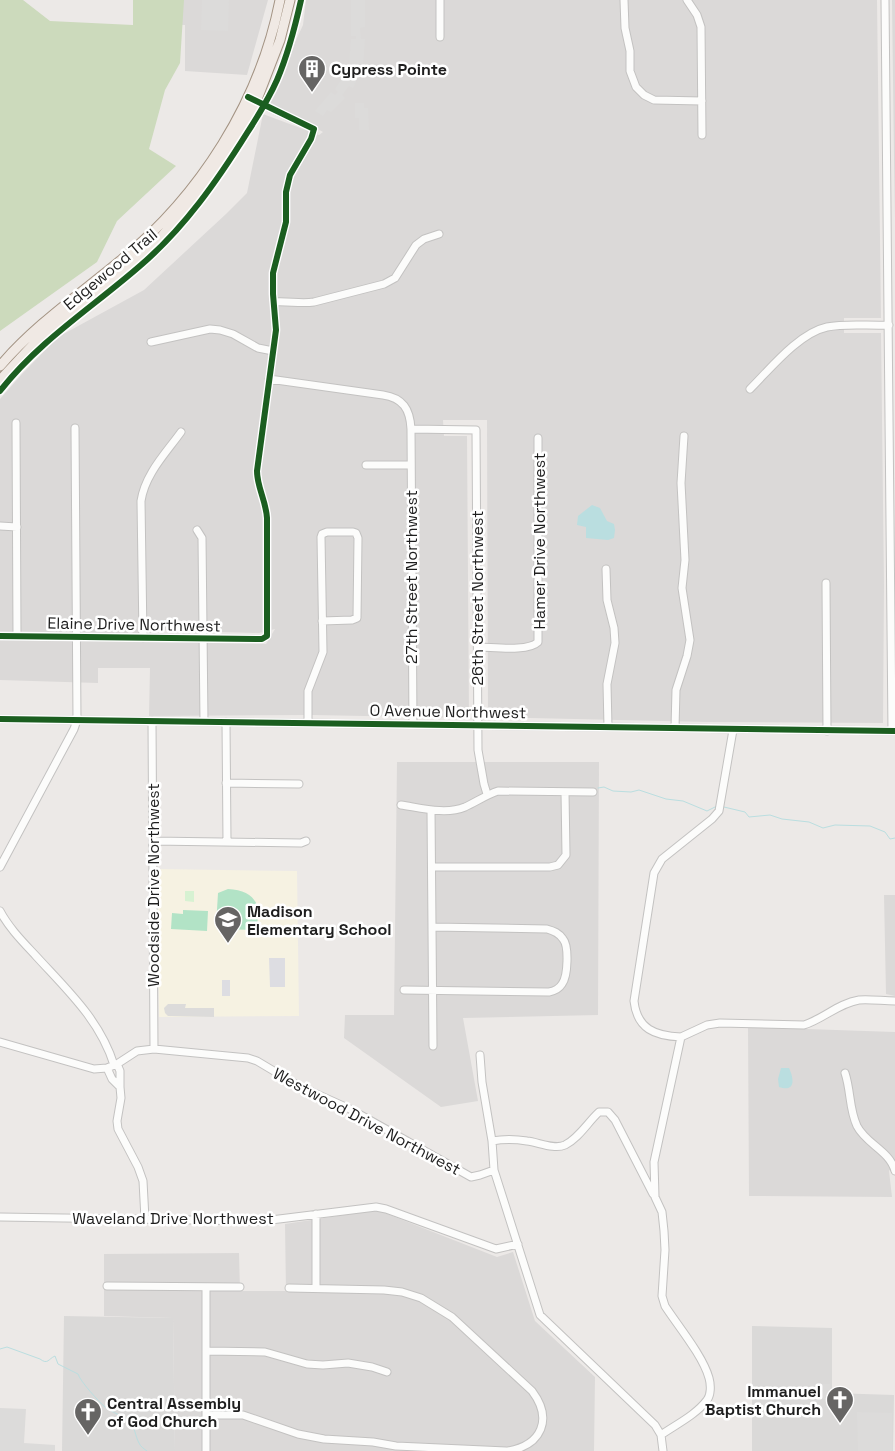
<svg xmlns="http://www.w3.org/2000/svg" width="895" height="1451" font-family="'Space Grotesk',sans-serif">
<rect width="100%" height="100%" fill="#ece9e7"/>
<!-- residential -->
<path fill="#dbd9d8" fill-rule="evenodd" d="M 141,0 L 268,0 L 247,75 L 185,71 L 185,25 L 140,24 Z
M 306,0 L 877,0 L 881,318 L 844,318 L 844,333 L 881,333 L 884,585 L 883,723 L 707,722 L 488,717 L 487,420 L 443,420 L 444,436 L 467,436 L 469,718 L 313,715 L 149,716 L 150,668 L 98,668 L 98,683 L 0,680 L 0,399 L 22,374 L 58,337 L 144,290 L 226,214 L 247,193 L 263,114 L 319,135 L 323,132 L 268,101 L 303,25 ZM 275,629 L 266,644 L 151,642 L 151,630 L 259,633 Z
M 892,0 L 895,0 L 895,218 L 894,158 Z
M 397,762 L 599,762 L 598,1015 L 463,1018 L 478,1101 L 441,1107 L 344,1038 L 345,1015 L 394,1015 Z
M 884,895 L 895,895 L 895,996 L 886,994 Z
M 748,1027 L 895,1032 L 895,1163 L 889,1171 L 892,1197 L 749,1196 Z
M 377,1210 L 497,1257 L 513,1252 L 535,1321 L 595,1377 L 594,1451 L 175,1451 L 173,1318 L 104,1316 L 104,1254 L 239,1253 L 240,1291 L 286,1291 L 285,1224 Z"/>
<!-- education -->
<path fill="#f6f2e2" d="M 157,869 L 297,871 L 299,1016 L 159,1017 Z"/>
<!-- religious -->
<path fill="#dad9d8" d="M 64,1316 L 173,1318 L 175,1451 L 62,1451 Z
M 752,1326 L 832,1328 L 832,1393 L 894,1395 L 893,1451 L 752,1451 Z"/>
<!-- forest -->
<path fill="#ccdabc" d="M 0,0 L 23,0 L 50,21 L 133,25 L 133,0 L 184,0 L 180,63 L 165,90 L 149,149 L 176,166 L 117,221 L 97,262 L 0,331 Z"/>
<!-- park -->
<path fill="#d7f2d2" d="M 185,891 L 194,891 L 194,902 L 185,901 Z"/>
<!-- pitch -->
<path fill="#b2e3c6" d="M 228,889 C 254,890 264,905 255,930 L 219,929 L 216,926 L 218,893 Z
M 183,910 L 208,911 L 207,931 L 171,929 L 172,913 L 183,914 Z"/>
<!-- parking -->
<path fill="#dcdbda" d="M 202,0 L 229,0 L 228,31 L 201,30 Z
M 351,0 L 365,0 L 365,27 L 360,28 L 361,39 L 365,39 L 363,66 L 353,88 L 349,86 L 342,95 L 345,98 L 331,112 L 327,110 L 323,116 L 315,111 L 331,92 L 335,95 L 338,92 L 335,89 L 348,69 L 352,70 L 353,66 L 349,64 L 351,39 L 356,39 L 356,36 L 351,36 Z
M 355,103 L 364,103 L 364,108 L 368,108 L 369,130 L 359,130 L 359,118 L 355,118 Z
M 168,1004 L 186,1004 L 185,1008 L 214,1008 L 214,1017 L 168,1016 L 165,1013 L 164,1008 Z
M 817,1384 L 830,1384 L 830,1399 L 817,1399 Z
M 0,1408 L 26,1409 L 24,1443 L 55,1445 L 55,1451 L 0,1451 Z
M 857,1412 L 892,1413 L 892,1451 L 858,1451 Z"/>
<!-- plaza -->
<path fill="#dddde2" d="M 269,958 L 285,958 L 285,987 L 270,987 Z
M 222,980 L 230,980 L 230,996 L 222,996 Z"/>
<!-- water -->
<path fill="#badee0" d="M 592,505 L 600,508 L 607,521 L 614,524 L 615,530 L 614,538 L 608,540 L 586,538 L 586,527 L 577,525 L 578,516 Z
M 781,1068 L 789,1068 C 794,1078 796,1093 779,1087 L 778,1079 Z"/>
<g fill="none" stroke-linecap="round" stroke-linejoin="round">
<!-- stream -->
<path stroke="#badee0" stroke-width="1" d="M 598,788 L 604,787 L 613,791 L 631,792 L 639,790 L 666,799 L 683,801 L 707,811 L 717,806
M 724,807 L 745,812 L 749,817 L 770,815 L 782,819 L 809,822 L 823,828 L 835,825 L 870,826 L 885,832 L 890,839 L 895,838
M 0,1349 L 7,1347 L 40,1359 C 48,1365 48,1359 55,1356 L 58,1364 L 78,1374 C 80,1381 99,1402 105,1407 C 113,1413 122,1415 129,1422 C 135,1426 135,1436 139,1443 C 140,1446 144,1449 147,1451"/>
<defs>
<path id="minor" d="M 624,0 L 625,28 L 630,51 L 630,71 L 636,87 L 644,95 L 654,100 L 702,101
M 687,0 L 697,15 L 701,27 L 702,135
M 885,0 L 892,731
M 440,37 L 440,0
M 274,302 C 288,301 301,304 314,302 L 384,284 L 395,278 L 416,245 L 424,239 L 439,234
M 151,342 L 210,329 L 220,330 L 233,334 L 258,348 L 273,351
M 269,379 L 383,395 C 403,398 410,409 411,429 L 476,430 L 478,750 L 484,784 L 487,794
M 750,389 C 770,369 799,333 827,327 C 846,323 869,326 889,325
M 16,423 L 17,636
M 411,429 L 413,724
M 366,465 L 411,465
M 0,526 L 17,527
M 197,530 L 202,538 L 204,722
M 606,569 L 607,600 L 614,628 L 615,643 L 607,684 L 608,727
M 826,583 L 827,731
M 0,636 L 262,639 L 267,636 L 267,518 C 266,501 257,487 257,471 L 276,330 L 273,294 L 273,273 L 286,222 L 286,192 L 290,175 L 311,139 L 314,129 L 248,97
M 143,638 L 141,501 C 145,474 166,453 181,432
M 478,647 C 493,647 528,652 538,642 L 538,438
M 0,719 L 895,731
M 152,721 L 154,1049
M 226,722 L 227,841
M 308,723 L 308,691 L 323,652 L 321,537 L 322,534 L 327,532 L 353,532 L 356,533 L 358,538 L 357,618 L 352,620 L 322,621
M 675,728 L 676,690 L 687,656 L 690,640 L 682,588 L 685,560 L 681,483 L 684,436
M 226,783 L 299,784
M 401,805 C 421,808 446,815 465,807 C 476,802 486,795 498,791 L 593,792
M 431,810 L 433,1046
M 153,841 L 301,843 L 306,841
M 0,867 L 74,729 L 77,720 L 75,428
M 432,867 L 550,867 L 558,865 L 566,855 L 565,792
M 0,911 C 9,928 23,942 36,956 C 67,990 100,1020 114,1065
M 404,990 L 549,992 C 554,991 559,989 562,984 C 568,976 569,946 563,939 C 559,933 554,931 547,929 L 432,927
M 681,1037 C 655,1036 637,1029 634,1001 L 654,873 L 662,859 L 712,819 L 719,811 L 733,730
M 0,1042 L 94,1069 L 107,1068 L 117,1064 L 137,1051 L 154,1049 L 248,1058 L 257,1061 L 299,1086 L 350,1109 L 471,1177 L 480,1175 L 494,1170
M 480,1055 L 482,1082 L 492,1141
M 117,1064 L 120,1071 L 120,1087
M 107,1068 L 112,1079 L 120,1087 L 121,1098 L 117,1121 L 118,1129 L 138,1167 L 143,1181 L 145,1219
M 845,1073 C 851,1091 849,1109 857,1126 C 866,1144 890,1151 895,1171
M 653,1194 L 615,1120 L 608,1112 L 599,1112 C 588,1122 579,1138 565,1145 C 554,1150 538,1142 527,1141 C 515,1139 503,1139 492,1141 L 494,1170 L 540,1315 L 655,1425 L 661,1435 L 663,1451
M 0,1217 L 263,1221 L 376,1207 L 386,1209 L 496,1249 L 518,1244
M 107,1286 L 240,1287
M 206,1287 L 206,1451
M 289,1288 L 384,1290 L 402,1292 L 421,1298 L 452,1317 L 532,1391 C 553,1419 542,1445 508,1451
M 316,1288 L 316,1214
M 206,1351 L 265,1352 L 307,1364 L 323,1365 L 348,1363 L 372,1367 L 387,1372
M 206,1415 L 243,1415 L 298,1434 L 324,1439 L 373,1442 L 396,1446 L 506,1451
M 661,1435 C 675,1425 696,1415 707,1400 C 711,1395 711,1385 709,1378 C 703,1356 678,1326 665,1306 L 662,1296 L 665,1250 L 664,1231 L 662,1212 L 655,1197 L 654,1162 L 681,1037 L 707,1025 L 720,1023 L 804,1025 C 823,1019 839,1003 859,1000 C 870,999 883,1001 895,1001"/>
<path id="major" d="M 0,366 C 35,325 79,295 120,261 C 200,196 260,102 280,0
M 0,380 L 42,335 L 157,242 L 206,184 L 225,156 L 256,102 L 280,40 L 290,0"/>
</defs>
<!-- minor casing -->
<use href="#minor" stroke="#c3c2c1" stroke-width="9"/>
<!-- major casing -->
<use href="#major" stroke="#a39383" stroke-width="11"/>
<!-- minor -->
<use href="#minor" stroke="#fcfcfb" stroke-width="7"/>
<!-- major -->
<use href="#major" stroke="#f0e9e4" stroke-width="9"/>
<defs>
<path id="cycleway" d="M 0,391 C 40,340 93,307 141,265 C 185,227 217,181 247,133 C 258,116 269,98 277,80 C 288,54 295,27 301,0
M 0,636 L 262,639 L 267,636 L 267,518 C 266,501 257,487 257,471 L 276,330 L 273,294 L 273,273 L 286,222 L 286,192 L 290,175 L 311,139 L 314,129 L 248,97
M 0,719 L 895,731"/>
</defs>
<!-- cycleway casing -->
<use href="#cycleway" stroke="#fff" stroke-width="9"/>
<!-- cycleway -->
<use href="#cycleway" stroke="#1b5e20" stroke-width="6"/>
</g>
<!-- icons -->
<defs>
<symbol id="building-pin" viewBox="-11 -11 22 30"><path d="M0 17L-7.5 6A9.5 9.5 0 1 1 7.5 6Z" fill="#666564" stroke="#fff"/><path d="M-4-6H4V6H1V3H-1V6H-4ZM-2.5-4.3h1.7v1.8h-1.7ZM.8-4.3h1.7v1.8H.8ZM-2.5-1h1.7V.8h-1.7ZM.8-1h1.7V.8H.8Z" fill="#fff"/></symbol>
<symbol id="school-pin" viewBox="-11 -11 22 30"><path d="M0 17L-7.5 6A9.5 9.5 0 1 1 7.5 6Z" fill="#666564" stroke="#fff"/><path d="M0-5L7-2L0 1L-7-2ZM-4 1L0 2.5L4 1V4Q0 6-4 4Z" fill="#fff"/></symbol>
<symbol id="church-pin" viewBox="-11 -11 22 30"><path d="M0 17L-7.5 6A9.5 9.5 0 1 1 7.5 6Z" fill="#666564" stroke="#fff"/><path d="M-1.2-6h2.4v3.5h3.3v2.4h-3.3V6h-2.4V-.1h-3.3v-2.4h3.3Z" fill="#fff"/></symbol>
</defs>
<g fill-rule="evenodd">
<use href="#building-pin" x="296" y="53" width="32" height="43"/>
<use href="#school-pin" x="212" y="904" width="32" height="43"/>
<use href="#church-pin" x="824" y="1384" width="32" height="43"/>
<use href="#church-pin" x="72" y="1396" width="32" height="43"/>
</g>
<g text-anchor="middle" stroke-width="5" stroke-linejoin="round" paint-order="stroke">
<!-- poi labels -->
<g font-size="16" font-weight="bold" fill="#1e1e1e" stroke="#fff" text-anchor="start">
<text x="331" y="75">Cypress Pointe</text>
<text x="247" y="917">Madison<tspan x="247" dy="18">Elementary School</tspan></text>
<text x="821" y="1397" text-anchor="end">Immanuel<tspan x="821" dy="18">Baptist Church</tspan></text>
<text x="107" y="1409">Central Assembly<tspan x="107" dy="18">of God Church</tspan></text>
</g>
<!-- street labels -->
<g font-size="16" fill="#1e1e1e" stroke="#fff">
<text transform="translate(110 269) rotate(-40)" y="6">Edgewood Trail</text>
<text transform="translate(539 541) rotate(-90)" y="6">Hamer Drive Northwest</text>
<text transform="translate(411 577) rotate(-90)" y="6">27th Street Northwest</text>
<text transform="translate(477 598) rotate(-90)" y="6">26th Street Northwest</text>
<text transform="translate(134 624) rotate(1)" y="6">Elaine Drive Northwest</text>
<text transform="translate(448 711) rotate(1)" y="6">O Avenue Northwest</text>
<text transform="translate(153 885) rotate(-90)" y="6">Woodside Drive Northwest</text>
<text transform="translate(367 1121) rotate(28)" y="6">Westwood Drive Northwest</text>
<text x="173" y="1224">Waveland Drive Northwest</text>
</g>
</g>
</svg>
